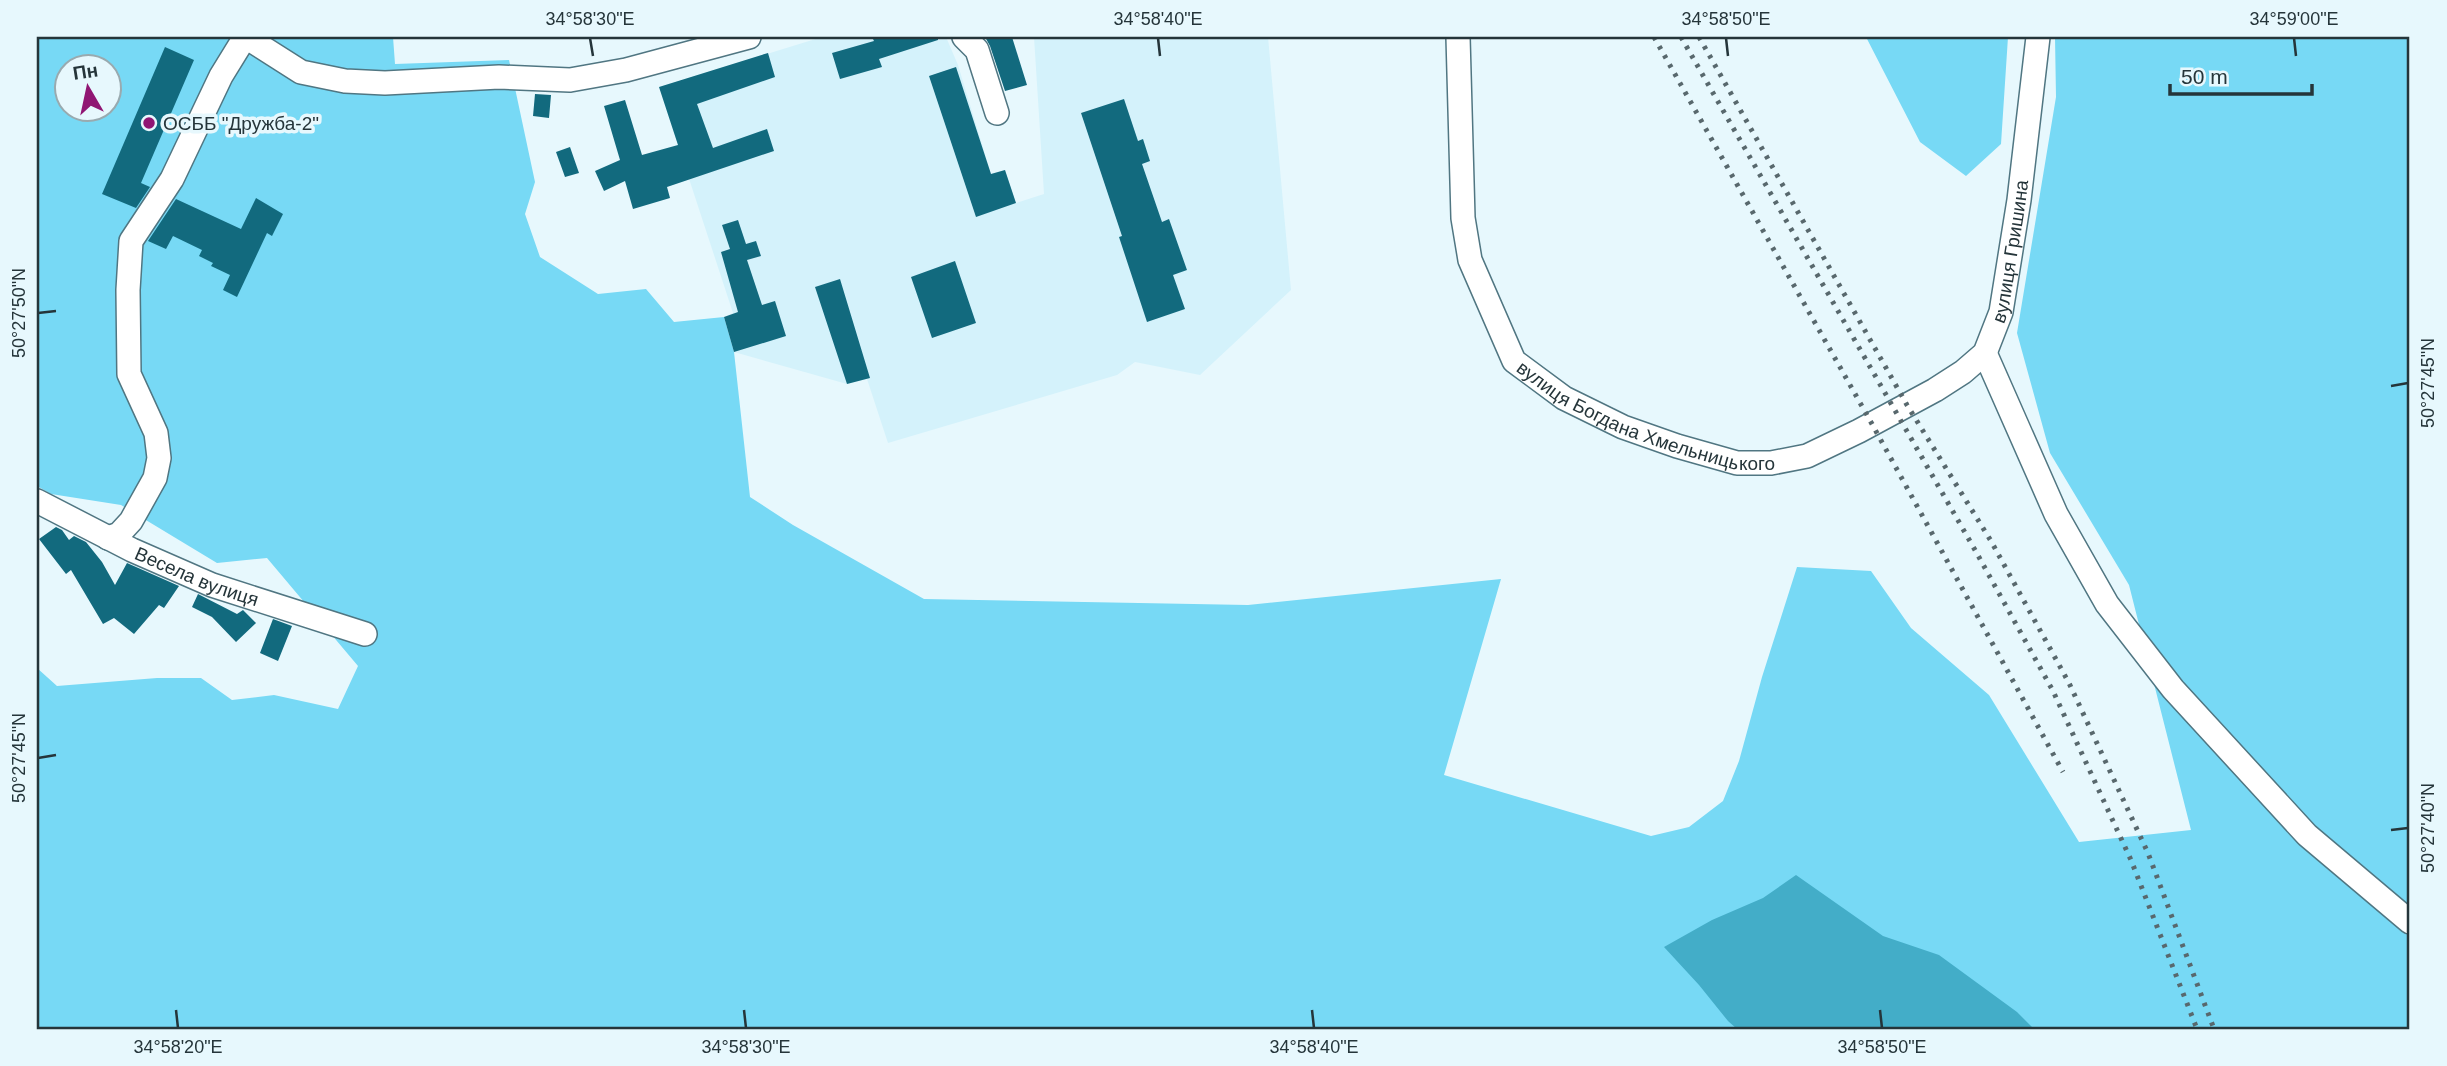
<svg xmlns="http://www.w3.org/2000/svg" width="2447" height="1066" font-family="Helvetica,sans-serif">
<rect width="100%" height="100%" fill="#e7f8fd"/>
<!-- built -->
<path fill="#d4f2fb" d="M 822,37 L 946,37 L 958,65 L 991,174 L 1005,170 L 1016,203 L 1044,194 L 1034,37 L 1268,37 L 1291,290 L 1200,375 L 1135,362 L 1117,375 L 888,443 L 867,379 L 847,384 L 734,352 L 724,317 L 733,313 L 659,87 Z"/>
<!-- green -->
<path fill="#77d9f5" fill-rule="evenodd" d="M 37,37 L 393,37 L 395,64 L 509,60 L 535,182 L 525,214 L 540,257 L 598,294 L 646,289 L 674,322 L 724,317 L 734,352 L 750,497 L 793,525 L 924,599 L 1248,605 L 1501,579 L 1444,775 L 1651,836 L 1689,827 L 1723,801 L 1739,761 L 1762,677 L 1797,567 L 1871,571 L 1911,628 L 1989,695 L 2079,842 L 2191,830 L 2129,585 L 2050,453 L 2017,333 L 2056,97 L 2055,37 L 2410,37 L 2410,1029 L 37,1029 L 37,668 L 57,686 L 157,678 L 201,678 L 232,700 L 274,695 L 338,709 L 358,666 L 267,558 L 217,563 L 121,505 L 51,494 L 37,486 ZM 66,66 L 108,66 L 108,108 L 66,108 Z
M 1866,37 L 2008,37 L 2001,144 L 1966,176 L 1920,142 Z"/>
<!-- water -->
<path fill="#43adc8" d="M 1796,875 L 1883,936 L 1939,955 L 2017,1012 L 2034,1029 L 1737,1029 L 1728,1021 L 1699,985 L 1664,947 L 1712,920 L 1763,898 Z"/>
<!-- building -->
<path fill="#126a7e" d="M 872,37 L 938,37 L 938,40 L 879,59 L 882,67 L 840,79 L 832,53 L 874,41 Z
M 985,37 L 1012,37 L 1027,85 L 1005,91 L 990,46 Z
M 165,47 L 194,60 L 141,183 L 150,187 L 136,208 L 102,194 Z
M 768,53 L 775,77 L 697,104 L 713,148 L 767,129 L 774,151 L 667,187 L 670,198 L 633,209 L 625,181 L 604,191 L 595,171 L 620,160 L 604,106 L 625,100 L 642,155 L 678,145 L 659,87 Z
M 956,67 L 991,174 L 1005,170 L 1016,203 L 976,217 L 929,76 Z
M 535,94 L 551,95 L 549,118 L 533,116 Z
M 1124,99 L 1138,141 L 1143,139 L 1150,161 L 1142,164 L 1162,222 L 1169,219 L 1187,270 L 1173,275 L 1185,309 L 1147,322 L 1119,237 L 1122,236 L 1081,113 Z
M 570,147 L 579,173 L 565,177 L 556,152 Z
M 256,198 L 283,214 L 272,236 L 267,233 L 237,297 L 223,290 L 230,275 L 211,266 L 213,263 L 199,256 L 202,250 L 173,236 L 166,249 L 148,241 L 176,199 L 241,229 Z
M 738,220 L 746,244 L 756,241 L 761,256 L 747,260 L 762,305 L 775,301 L 786,336 L 734,352 L 724,317 L 738,312 L 721,252 L 730,249 L 722,225 Z
M 955,261 L 976,323 L 932,338 L 911,277 Z
M 840,279 L 870,378 L 847,384 L 815,287 Z
M 56,527 L 62,530 L 69,540 L 74,536 L 86,542 L 102,562 L 115,585 L 127,563 L 179,586 L 164,608 L 159,605 L 134,634 L 114,618 L 103,624 L 71,570 L 66,574 L 39,539 Z
M 198,594 L 237,614 L 243,610 L 256,623 L 236,642 L 212,617 L 192,607 Z
M 273,619 L 292,626 L 278,661 L 260,653 Z"/>
<g fill="none" stroke-linecap="round" stroke-linejoin="round">
<defs>
<g id="minor">
<path d="M 246,37 L 301,72 L 345,81 L 385,83 L 499,77 L 570,80 L 626,70 L 749,37"/>
<path d="M 964,37 L 977,50 L 997,113"/>
<path id="s1" d="M 1458,37 L 1463,218 L 1470,260 L 1514,361 L 1564,398 L 1623,427 L 1677,446 L 1737,463 L 1771,463 L 1807,456 L 1859,431 L 1935,390 L 1963,372 L 1985,353 L 2001,312 L 2019,200 L 2038,37"/>
<path d="M 1985,353 L 2056,514 L 2107,604 L 2173,689 L 2307,835 L 2410,922"/>
<path id="s2" d="M 37,501 L 132,550 L 212,585 L 365,634"/>
<path d="M 108,538 L 119,534 L 131,521 L 155,478 L 159,458 L 156,433 L 129,374 L 128,290 L 131,241 L 172,179 L 221,76 L 245,37"/>
</g>
</defs>
<!-- minor casing -->
<use href="#minor" stroke="#507682" stroke-width="26"/>
<!-- minor -->
<use href="#minor" stroke="#fff" stroke-width="23"/>
<!-- rail -->
<path stroke="#58686d" stroke-width="5" stroke-dasharray="3.5 7" stroke-linecap="butt" d="M 1654,37 L 1872,424 L 2063,772
M 1681,37 L 1975,550 L 2053,691 L 2131,860 L 2197,1029
M 1699,37 L 1907,405 L 1991,541 L 2069,683 L 2148,853 L 2214,1029"/>
</g>
<!-- ticks -->
<path fill="none" stroke="#25353a" stroke-width="2.5" d="M 590,38 L 593,56M 1158,38 L 1160,56M 1726,38 L 1728,56M 2294,38 L 2296,56M 38,313 L 56,311M 2391,386 L 2408,383M 38,758 L 56,755M 2391,830 L 2408,828M 176,1010 L 178,1028M 744,1010 L 746,1028M 1312,1010 L 1314,1028M 1880,1010 L 1882,1028"/>
<!-- markers -->
<circle fill="#901673" stroke="#e7f8fd" stroke-width="2.5" cx="149" cy="123" r="7"/>
<g text-anchor="middle" stroke-width="7" stroke-linejoin="round" paint-order="stroke">
<!-- poi labels -->
<g font-size="19" fill="#25353a" stroke="#e7f8fd" text-anchor="start">
<text x="163" y="130">ОСББ "Дружба-2"</text>
</g>
<!-- street labels -->
<g font-size="19" fill="#25353a" stroke="#e7f8fd">
<text dy="7" stroke="none"><textPath href="#s1" startOffset="964">вулиця Гришина</textPath></text>
<text dy="7" stroke="none"><textPath href="#s1" startOffset="480">вулиця Богдана Хмельницького</textPath></text>
<text dy="7" stroke="none"><textPath href="#s2" startOffset="177">Весела вулиця</textPath></text>
</g>
</g>
<!-- border -->
<rect width="2447" height="1066" fill="none" stroke="#e7f8fd" stroke-width="77"/>
<!-- north arrow -->
<g transform="translate(88 88) rotate(351)"><circle r="33" fill="#e7f8fd" stroke="#99aaaf" stroke-width="2"/>
<path d="M0-5L12 26L0 18L-12 26Z" fill="#901673"/>
<text y="-10" font-size="19" font-weight="bold" text-anchor="middle" fill="#25353a">Пн</text>
</g>
<!-- scale -->
<path d="M2170 84v10h142v-10" fill="none" stroke="#25353a" stroke-width="3.5"/>
<text x="2181" y="84" font-size="21" fill="#25353a" stroke="#e7f8fd" stroke-width="5" paint-order="stroke">50 m</text>
<rect x="38" y="38" width="2370" height="990" fill="none" stroke="#25353a" stroke-width="2.5"/>
<g font-size="18" text-anchor="middle" fill="#25353a">
<text x="590" y="25">34°58'30"E</text>
<text x="1158" y="25">34°58'40"E</text>
<text x="1726" y="25">34°58'50"E</text>
<text x="2294" y="25">34°59'00"E</text>
<text transform="translate(19 313) rotate(-90)" y="6">50°27'50"N</text>
<text transform="translate(2428 383) rotate(-90)" y="6">50°27'45"N</text>
<text transform="translate(19 758) rotate(-90)" y="6">50°27'45"N</text>
<text transform="translate(2428 828) rotate(-90)" y="6">50°27'40"N</text>
<text x="178" y="1053">34°58'20"E</text>
<text x="746" y="1053">34°58'30"E</text>
<text x="1314" y="1053">34°58'40"E</text>
<text x="1882" y="1053">34°58'50"E</text>
</g>
</svg>
